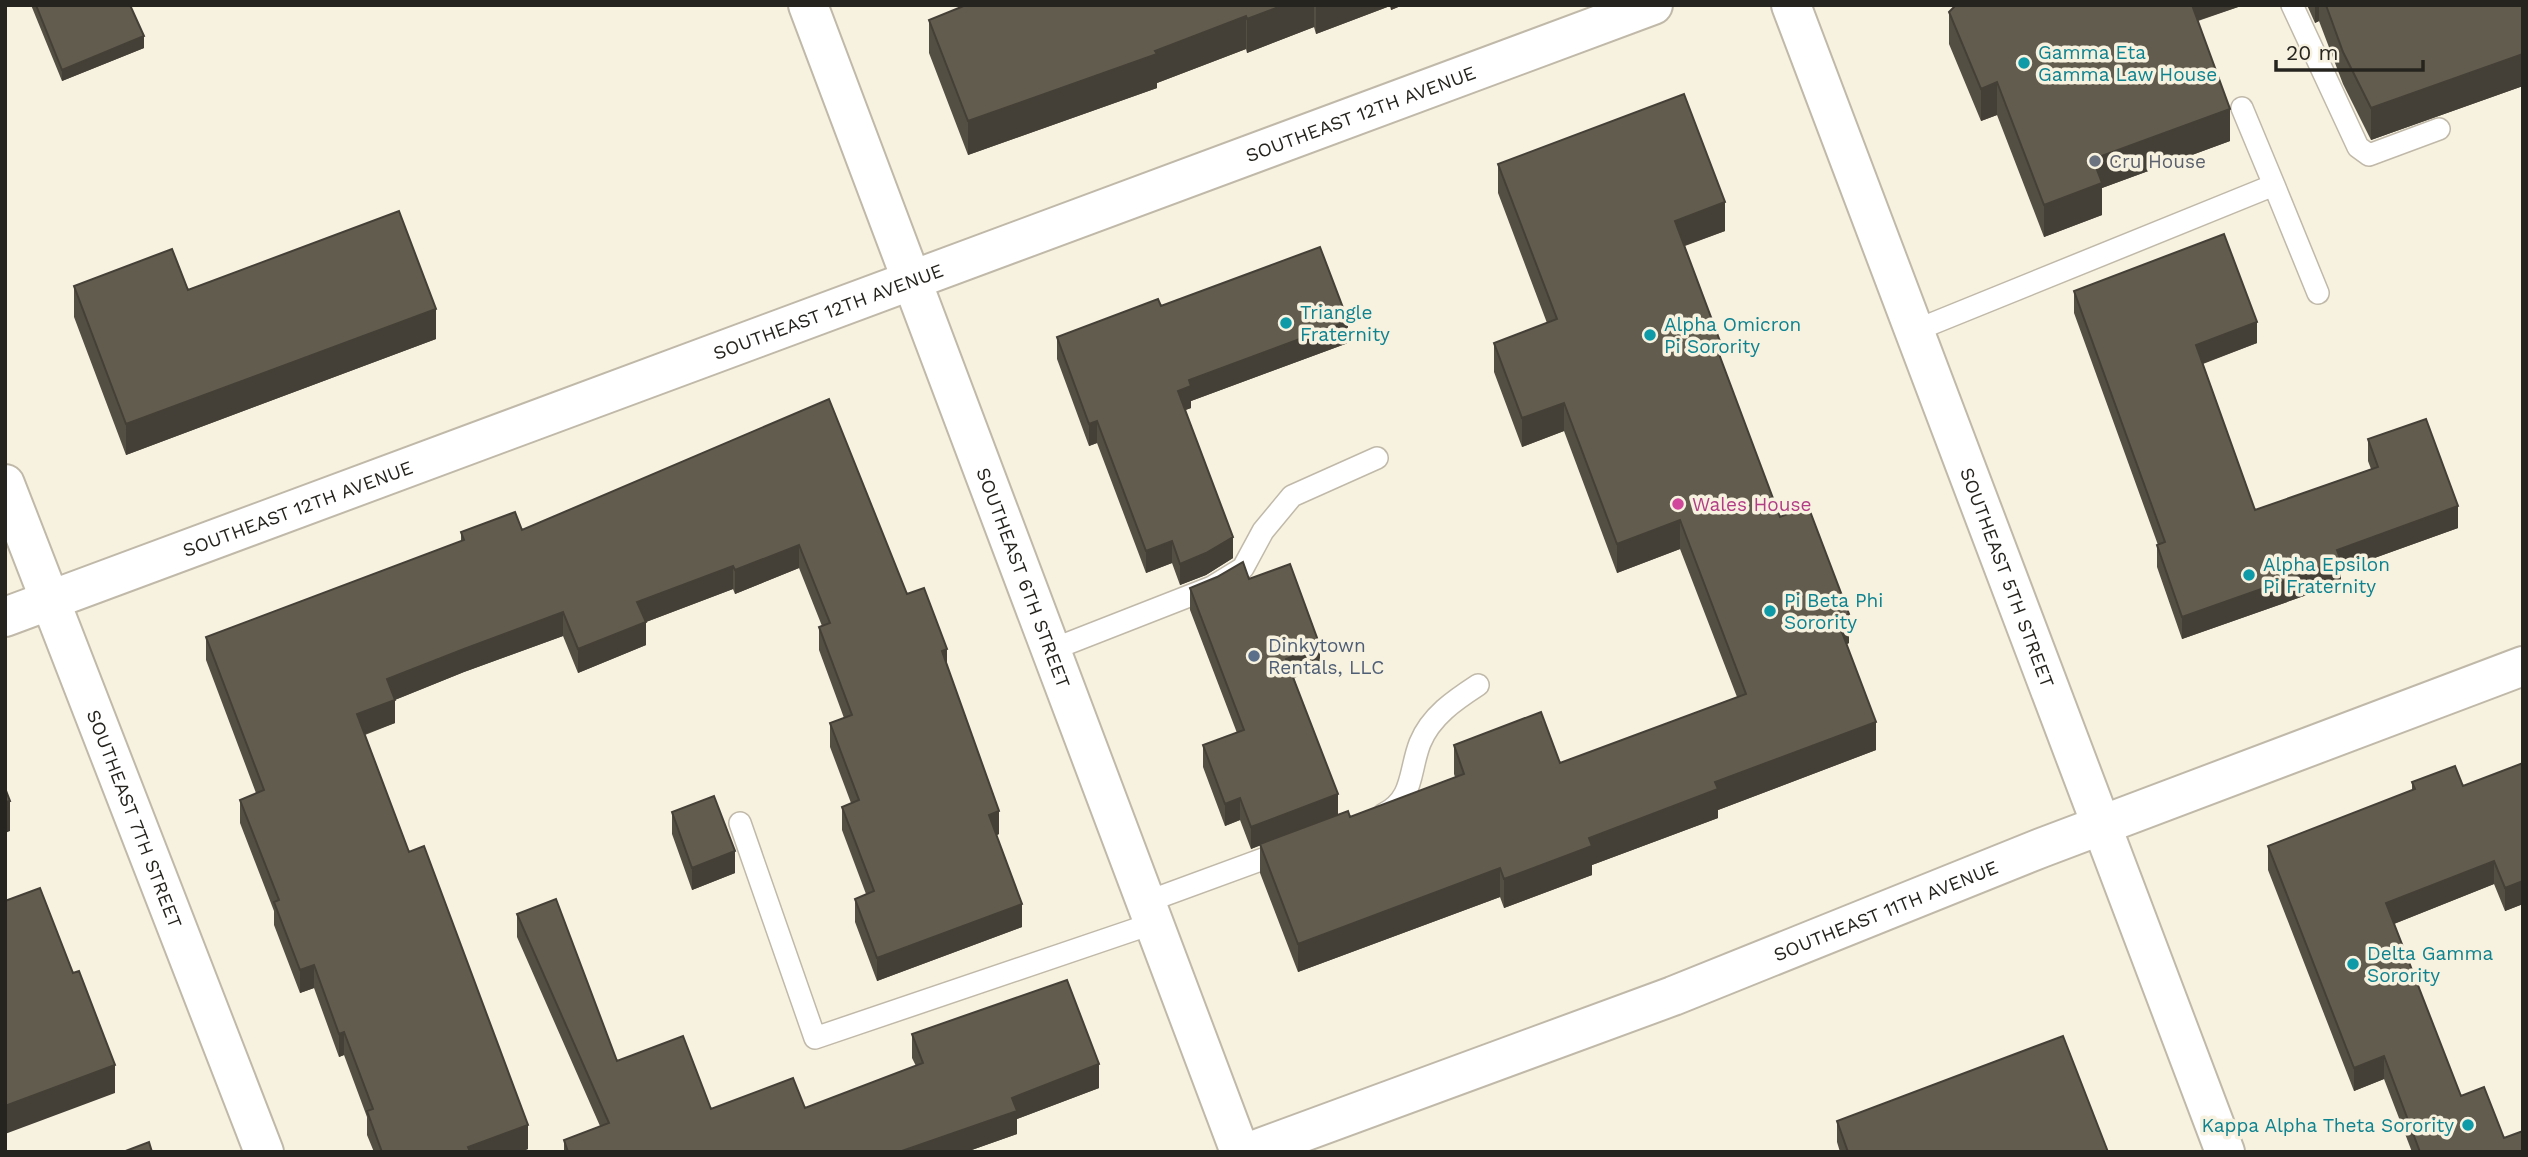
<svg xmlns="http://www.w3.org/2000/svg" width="2528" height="1157" font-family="'Work Sans',sans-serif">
<rect width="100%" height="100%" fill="#f7f1e0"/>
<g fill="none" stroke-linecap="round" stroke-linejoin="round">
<defs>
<path id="lane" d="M 2292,5 L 2358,147 L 2369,155 L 2439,129
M 2242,108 L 2274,185
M 1914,331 L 2274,185 L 2318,293
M 1051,650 L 1212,587 L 1243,568 L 1263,531 L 1292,496 L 1377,458
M 1384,814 C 1414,799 1409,771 1420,743 C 1431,716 1455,700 1478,685
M 740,823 L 815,1038 L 1154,923
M 1146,902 L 1285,851"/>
<g id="street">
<path id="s1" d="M 808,5 L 1240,1152"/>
<path id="s2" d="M 1791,5 L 2225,1152"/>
<path id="s3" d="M 5,484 L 264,1152"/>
<path id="s4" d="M 5,617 L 1653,5"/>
<path id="s5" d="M 1249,1152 L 1673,996 L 2041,848 L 2523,666"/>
</g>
</defs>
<!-- lane casing -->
<use href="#lane" stroke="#c0b9a9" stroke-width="24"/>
<!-- street casing -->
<use href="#street" stroke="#c0b9a9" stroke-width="42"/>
<!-- lane -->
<use href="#lane" stroke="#fff" stroke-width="21"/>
<!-- street -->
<use href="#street" stroke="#fff" stroke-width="38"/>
</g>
<!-- wall -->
<path fill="#544f43" d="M 31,5 L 130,5 L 144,48 L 62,81 Z
M 966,5 L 1403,5 L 1391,10 L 1390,6 L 1316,34 L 1314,27 L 1247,53 L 1246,49 L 1157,83 L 1157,88 L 968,155 L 929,53 L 929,20 Z
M 1956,5 L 2244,5 L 2198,21 L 2230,141 L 2102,188 L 2102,215 L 2044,237 L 1997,115 L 1981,121 L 1949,44 L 1949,12 Z
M 2307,5 L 2523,5 L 2523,86 L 2371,140 L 2343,84 L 2319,21 L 2315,23 Z
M 1498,164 L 1725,231 L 1685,246 L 1721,359 L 1780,517 L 1849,643 L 1847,644 L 1876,750 L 1718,810 L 1718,818 L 1592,865 L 1592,875 L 1504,908 L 1500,897 L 1298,972 L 1260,873 L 1260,845 L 1251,849 L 1240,820 L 1225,826 L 1203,767 L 1203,745 L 1237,733 L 1190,610 L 1190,588 L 1249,579 L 1320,668 L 1294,678 L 1338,815 L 1350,817 L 1455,777 L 1454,774 L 1454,745 L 1560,763 L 1737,697 L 1680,549 L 1617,573 L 1564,431 L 1522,447 L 1494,372 L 1494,343 L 1547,323 L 1498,193 Z
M 74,286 L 188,290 L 436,339 L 126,455 L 74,317 Z
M 2074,291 L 2257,343 L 2203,364 L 2255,510 L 2371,469 L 2368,461 L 2368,439 L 2458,528 L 2341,570 L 2341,583 L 2182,639 L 2157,567 L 2157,545 L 2158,545 L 2074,313 Z
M 1161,306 L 1348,343 L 1191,401 L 1191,408 L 1185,410 L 1233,558 L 1206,575 L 1180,585 L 1172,563 L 1146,573 L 1097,443 L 1089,446 L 1057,359 L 1057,337 Z
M 829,399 L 907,594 L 947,666 L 999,834 L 997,835 L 1022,927 L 877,981 L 855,922 L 855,899 L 866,894 L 842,830 L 842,807 L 851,803 L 830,747 L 830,723 L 844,718 L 819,650 L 819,627 L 822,626 L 799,568 L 735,594 L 733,589 L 646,622 L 646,645 L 578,673 L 563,636 L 464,672 L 395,700 L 395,723 L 365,735 L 409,852 L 528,1149 L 520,1152 L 374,1152 L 367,1135 L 367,1117 L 344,1055 L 339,1057 L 314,988 L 300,993 L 274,925 L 274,911 L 240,823 L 240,800 L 256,793 L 206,660 L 206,637 L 461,541 L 461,532 L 522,530 Z
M 2523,763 L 2523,904 L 2505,911 L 2494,884 L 2394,924 L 2461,1096 L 2504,1138 L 2523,1152 L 2412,1152 L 2384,1079 L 2354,1091 L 2268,870 L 2268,846 L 2412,790 L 2412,782 L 2463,786 Z
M 672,812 L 735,873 L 692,890 L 672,834 Z
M 517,914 L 617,1061 L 711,1109 L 805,1108 L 916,1066 L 912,1058 L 912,1034 L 1099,1088 L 1017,1119 L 1017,1134 L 966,1152 L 564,1152 L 564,1140 L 600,1126 L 517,937 Z
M 1837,1121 L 2108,1152 L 1840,1152 L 1837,1142 Z"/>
<!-- shaded-wall -->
<path fill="#454037" d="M 1284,5 L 1314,5 L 1314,27 L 1247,53 L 1247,19 Z
M 1316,5 L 1390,5 L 1390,6 L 1316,34 Z
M 1391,5 L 1403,5 L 1391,10 Z
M 2187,5 L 2244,5 L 2187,24 Z
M 2315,5 L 2319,5 L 2319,21 L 2315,23 Z
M 1246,16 L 1246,49 L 1157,83 L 1157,88 L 968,155 L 968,121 Z
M 144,36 L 144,48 L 62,81 L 62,70 Z
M 2523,54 L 2523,86 L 2371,140 L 2371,108 Z
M 1997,82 L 1997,115 L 1981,121 L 1981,89 Z
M 2230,109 L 2230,141 L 2102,188 L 2102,215 L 2044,237 L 2044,205 L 2093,159 Z
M 1725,202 L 1725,231 L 1675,249 L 1675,221 Z
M 436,309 L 436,339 L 126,455 L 126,424 Z
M 1348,321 L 1348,343 L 1191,401 L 1191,408 L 1178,413 L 1178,391 L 1189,380 Z
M 2257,322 L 2257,343 L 2196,366 L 2196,345 Z
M 1721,344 L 1721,372 L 1716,346 Z
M 1564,403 L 1564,431 L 1522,447 L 1522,418 Z
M 1097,421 L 1097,443 L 1089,446 L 1089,424 Z
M 2458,506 L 2458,528 L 2341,570 L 2341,583 L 2182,639 L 2182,617 L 2337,550 Z
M 1680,520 L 1680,549 L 1617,573 L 1617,544 Z
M 1233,537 L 1233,558 L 1206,575 L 1180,585 L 1180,564 Z
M 1172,541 L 1172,563 L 1146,573 L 1146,551 Z
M 799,545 L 799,568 L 735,594 L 735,570 Z
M 733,566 L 733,589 L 646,622 L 646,645 L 578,673 L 578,649 L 637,602 Z
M 563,612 L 563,636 L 464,672 L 387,703 L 387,679 L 464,649 Z
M 1849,614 L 1849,643 L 1837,648 L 1837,619 Z
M 1320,646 L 1320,668 L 1286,680 L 1286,659 Z
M 947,649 L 947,672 L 942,651 Z
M 395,700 L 395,723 L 357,737 L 357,714 Z
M 1876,722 L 1876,750 L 1718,810 L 1718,818 L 1592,865 L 1592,875 L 1504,908 L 1504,879 L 1589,838 L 1715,782 Z
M 1338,794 L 1338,816 L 1251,849 L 1251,827 Z
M 1240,798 L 1240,820 L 1225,826 L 1225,804 Z
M 10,801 L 10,831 L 5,833 L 5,802 Z
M 999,811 L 999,834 L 989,838 L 989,815 Z
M 735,851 L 735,873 L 692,890 L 692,868 Z
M 2494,861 L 2494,884 L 2386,927 L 2386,903 Z
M 1500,868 L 1500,897 L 1298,972 L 1298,944 Z
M 2523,881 L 2523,904 L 2505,911 L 2505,888 Z
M 1022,904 L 1022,927 L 877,981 L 877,958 Z
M 314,965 L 314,988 L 300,993 L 300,970 Z
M 344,1032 L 344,1055 L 339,1057 L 339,1034 Z
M 2384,1056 L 2384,1079 L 2354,1091 L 2354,1068 Z
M 1099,1064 L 1099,1088 L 1017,1119 L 1017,1134 L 966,1152 L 899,1152 L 1012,1098 Z
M 115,1065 L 115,1093 L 5,1134 L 5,1106 Z
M 528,1125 L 528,1149 L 520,1152 L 468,1152 L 468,1147 Z"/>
<!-- building -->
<path fill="#625c4e" stroke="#454037" stroke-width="2" d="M 36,5 L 130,5 L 144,36 L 62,70 Z
M 966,5 L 1284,5 L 1247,19 L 1246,16 L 1155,51 L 1157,54 L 968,121 L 929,20 Z
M 1956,5 L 2192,5 L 2230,109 L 2093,159 L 2102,183 L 2044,205 L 1997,82 L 1981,89 L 1949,12 Z
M 2326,5 L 2523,5 L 2523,54 L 2371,108 L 2343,52 Z
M 1684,94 L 1725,202 L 1675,221 L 1721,344 L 1716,346 L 1780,517 L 1808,506 L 1849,614 L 1837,619 L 1876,722 L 1715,782 L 1718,789 L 1589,838 L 1592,846 L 1504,879 L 1500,868 L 1298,944 L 1260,844 L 1348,811 L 1350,817 L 1464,774 L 1454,745 L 1541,712 L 1560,763 L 1746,694 L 1680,520 L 1617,544 L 1564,403 L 1522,418 L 1494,343 L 1557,319 L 1498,164 Z
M 399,211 L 436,309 L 126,424 L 74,286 L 172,249 L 188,290 Z
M 2224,234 L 2257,322 L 2196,345 L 2255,510 L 2378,467 L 2368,439 L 2426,419 L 2458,506 L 2337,550 L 2341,561 L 2182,617 L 2157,545 L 2165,542 L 2074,291 Z
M 1320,247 L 1348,321 L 1189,380 L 1191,386 L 1178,391 L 1233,537 L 1206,553 L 1180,564 L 1172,541 L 1146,551 L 1097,421 L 1089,424 L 1057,337 L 1158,299 L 1161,306 Z
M 829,399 L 907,594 L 924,588 L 947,649 L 942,651 L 999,811 L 989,815 L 1022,904 L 877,958 L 855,899 L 874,891 L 842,807 L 859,800 L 830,723 L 852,715 L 819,627 L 830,623 L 799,545 L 735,570 L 733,566 L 637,602 L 646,622 L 578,649 L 563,612 L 464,649 L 387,679 L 395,700 L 357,714 L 409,852 L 424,846 L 528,1125 L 468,1147 L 470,1152 L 382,1152 L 367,1111 L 373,1109 L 344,1032 L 339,1034 L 314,965 L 300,970 L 274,902 L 279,900 L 240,800 L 264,790 L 206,637 L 464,540 L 461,532 L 515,512 L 522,530 Z
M 1243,562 L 1249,579 L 1290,564 L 1320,646 L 1286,659 L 1338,794 L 1251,827 L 1240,798 L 1225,804 L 1203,745 L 1244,730 L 1190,588 L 1217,577 Z
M 2523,763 L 2523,881 L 2505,888 L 2494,861 L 2386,903 L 2461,1096 L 2484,1087 L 2504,1138 L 2523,1131 L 2523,1152 L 2420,1152 L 2384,1056 L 2354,1068 L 2268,846 L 2415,789 L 2412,782 L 2455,766 L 2463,786 Z
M 5,788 L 10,801 L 5,802 Z
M 714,796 L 735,851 L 692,868 L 672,812 Z
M 40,888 L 73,973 L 79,971 L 115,1065 L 5,1106 L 5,901 Z
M 556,899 L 617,1061 L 683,1036 L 711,1109 L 793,1078 L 805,1108 L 923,1063 L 912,1034 L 1067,980 L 1099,1064 L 1012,1098 L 1017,1111 L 899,1152 L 568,1152 L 564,1140 L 609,1123 L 517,914 Z
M 2063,1036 L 2108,1152 L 1848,1152 L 1837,1121 Z
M 149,1142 L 152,1152 L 123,1152 Z"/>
<!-- markers -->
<g fill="#0f9aa8" stroke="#f7f1e0" stroke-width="2.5">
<circle cx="2024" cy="63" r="7"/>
<circle cx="1286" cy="323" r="7"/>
<circle cx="1650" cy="335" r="7"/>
<circle cx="2249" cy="575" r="7"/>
<circle cx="1770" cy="611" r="7"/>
<circle cx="2353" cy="964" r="7"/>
<circle cx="2468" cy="1125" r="7"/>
</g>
<circle fill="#6b7280" stroke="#f7f1e0" stroke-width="2.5" cx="2095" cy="161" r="7"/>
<circle fill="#d1479c" stroke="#f7f1e0" stroke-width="2.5" cx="1678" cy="504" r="7"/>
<circle fill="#5c6f8a" stroke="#f7f1e0" stroke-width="2.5" cx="1254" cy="656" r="7"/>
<g text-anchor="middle" stroke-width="7" stroke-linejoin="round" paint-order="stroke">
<!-- culture labels -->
<g font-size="19" fill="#0d838f" stroke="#f7f1e0" text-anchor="start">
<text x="2038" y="59">Gamma Eta<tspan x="2038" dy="22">Gamma Law House</tspan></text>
<text x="1300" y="319">Triangle<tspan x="1300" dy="22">Fraternity</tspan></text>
<text x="1664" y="331">Alpha Omicron<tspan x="1664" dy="22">Pi Sorority</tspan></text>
<text x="2263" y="571">Alpha Epsilon<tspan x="2263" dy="22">Pi Fraternity</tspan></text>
<text x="1784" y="607">Pi Beta Phi<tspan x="1784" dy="22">Sorority</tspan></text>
<text x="2367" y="960">Delta Gamma<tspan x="2367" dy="22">Sorority</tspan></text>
<text x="2454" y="1132" text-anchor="end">Kappa Alpha Theta Sorority</text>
</g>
<!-- street labels -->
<g font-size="19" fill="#26241e" stroke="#f7f1e0">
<text dy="7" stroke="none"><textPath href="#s4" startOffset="1446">SOUTHEAST 12TH AVENUE</textPath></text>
<text dy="7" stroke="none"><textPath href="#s4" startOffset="878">SOUTHEAST 12TH AVENUE</textPath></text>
<text dy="7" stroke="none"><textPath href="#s4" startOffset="312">SOUTHEAST 12TH AVENUE</textPath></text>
<text dy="7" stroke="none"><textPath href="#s2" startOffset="612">SOUTHEAST 5TH STREET</textPath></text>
<text dy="7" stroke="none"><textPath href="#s1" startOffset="612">SOUTHEAST 6TH STREET</textPath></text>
<text dy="7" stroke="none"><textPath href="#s3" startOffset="359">SOUTHEAST 7TH STREET</textPath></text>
<text dy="7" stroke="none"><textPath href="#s5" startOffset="681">SOUTHEAST 11TH AVENUE</textPath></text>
</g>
<!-- worship labels -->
<g font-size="19" fill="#5b616d" stroke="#f7f1e0" text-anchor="start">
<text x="2109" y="168">Cru House</text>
</g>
<!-- hotel labels -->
<g font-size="19" fill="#b23c85" stroke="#f7f1e0" text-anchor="start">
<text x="1692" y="511">Wales House</text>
</g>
<!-- service labels -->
<g font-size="19" fill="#4e5e75" stroke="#f7f1e0" text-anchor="start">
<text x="1268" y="652">Dinkytown<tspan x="1268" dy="22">Rentals, LLC</tspan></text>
</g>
</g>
<!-- border -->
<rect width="2528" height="1157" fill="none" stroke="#26241e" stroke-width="14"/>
<!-- scale -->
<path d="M2276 60v10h147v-10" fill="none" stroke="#26241e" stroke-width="3.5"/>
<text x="2286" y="60" font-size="21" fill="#26241e" stroke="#f7f1e0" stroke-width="5" paint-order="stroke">20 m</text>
</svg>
